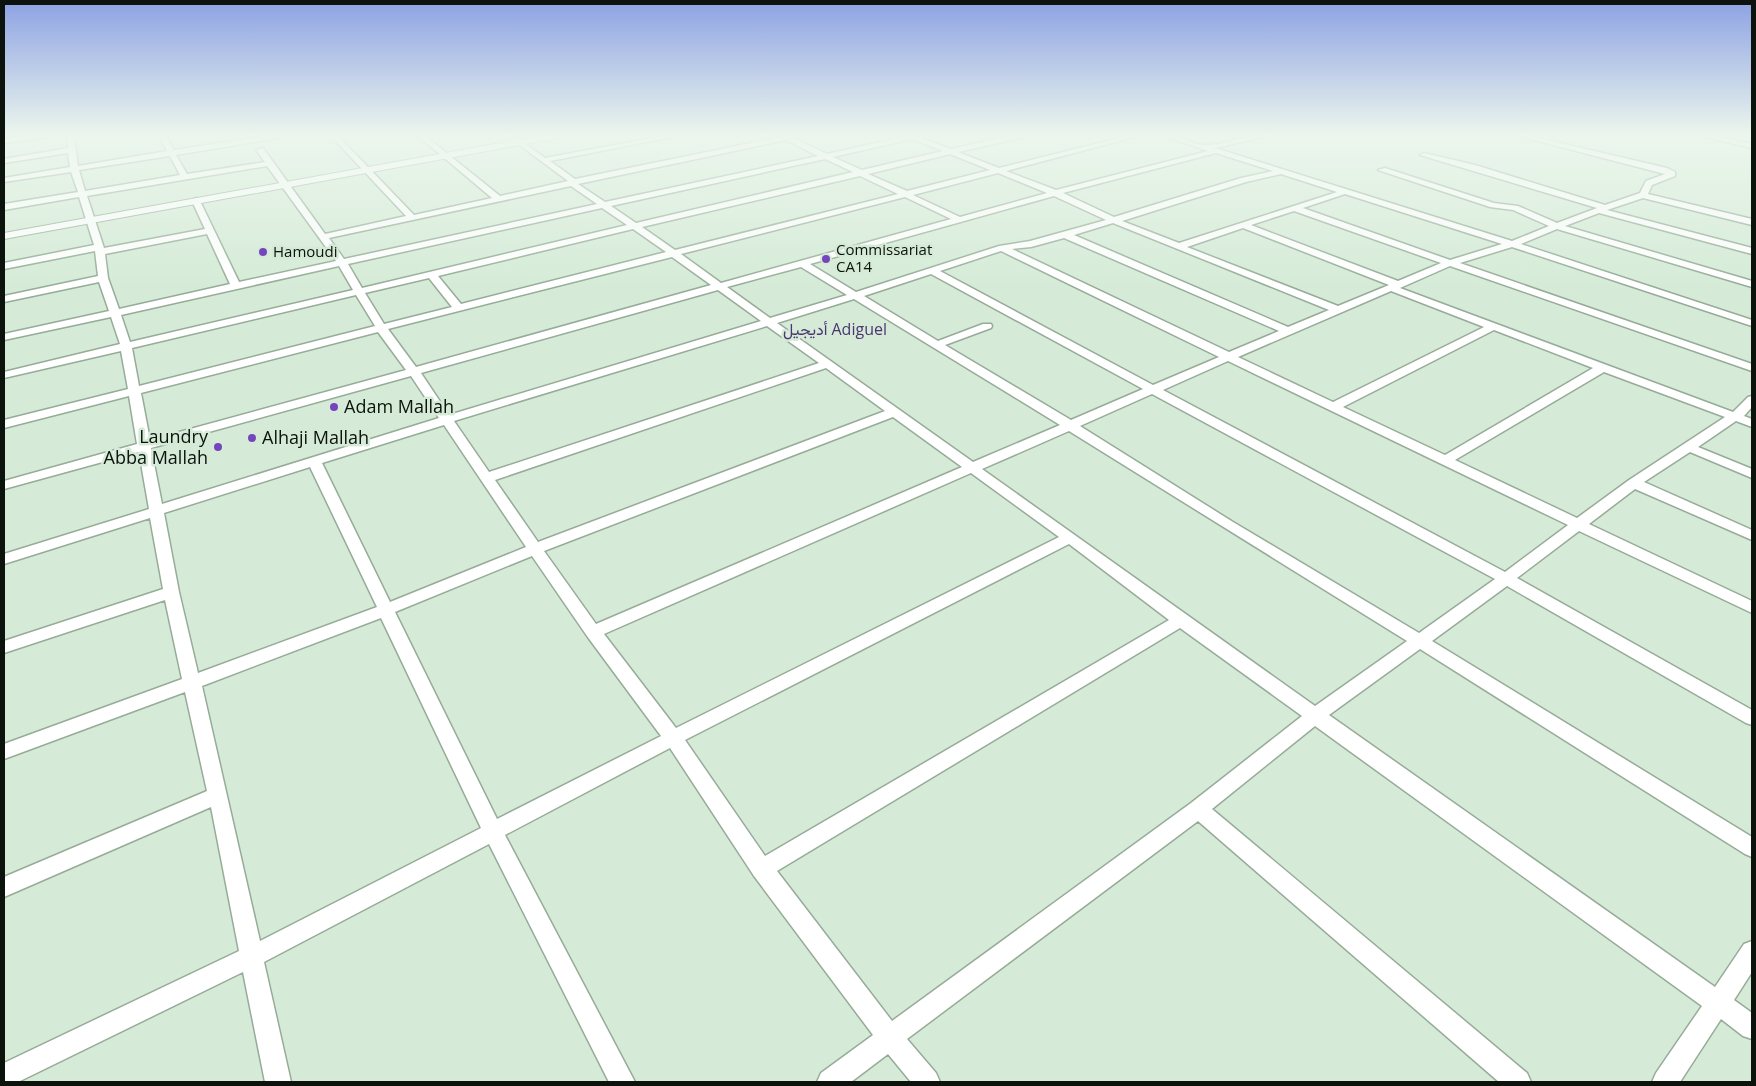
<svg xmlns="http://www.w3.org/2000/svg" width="1756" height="1086" font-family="'Open Sans',Vazirmatn,sans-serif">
<rect width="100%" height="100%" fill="#d5ebd7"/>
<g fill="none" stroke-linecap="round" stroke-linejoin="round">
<defs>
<path id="minor" d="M 35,135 L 52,135 L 48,137 L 4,143 L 4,139 Z
M 67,135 L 74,135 L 78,166 L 167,151 L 159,135 L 165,135 L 174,150 L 273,135 L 287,135 L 284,137 L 176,155 L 187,174 L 265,162 L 256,150 L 263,148 L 325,234 L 406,216 L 330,135 L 337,135 L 414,215 L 492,198 L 417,135 L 424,135 L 500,196 L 568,181 L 506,135 L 513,135 L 545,158 L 668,135 L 682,135 L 550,161 L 575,179 L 780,137 L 780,135 L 802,135 L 794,138 L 827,154 L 907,136 L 907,135 L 926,135 L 921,138 L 951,149 L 1014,135 L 1025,135 L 1025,137 L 958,152 L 999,168 L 1131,135 L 1142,135 L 1006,171 L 1056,190 L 1208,151 L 1162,135 C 1178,135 1194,146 1208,145 C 1227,144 1244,135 1263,135 L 1263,137 L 1215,148 L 1512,241 L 1549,226 L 1513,210 L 1490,207 L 1378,170 L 1385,168 L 1494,203 L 1518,206 L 1557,223 L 1597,208 L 1420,155 L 1424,153 L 1475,165 L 1605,205 L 1640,193 L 1646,181 L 1665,174 L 1526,138 L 1526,135 L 1667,168 L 1675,172 L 1675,176 L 1652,185 L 1648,194 L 1752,219 L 1752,225 L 1643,198 L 1607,210 L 1752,248 L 1752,254 L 1599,213 L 1565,226 L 1752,281 L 1752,287 L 1557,229 L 1521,244 L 1752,320 L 1752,326 L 1512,247 L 1460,263 L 1752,364 L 1752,371 L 1450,266 L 1400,288 L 1733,412 L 1748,397 L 1752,396 L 1752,407 L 1744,416 L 1752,419 L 1752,427 L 1736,421 L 1698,447 L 1752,469 L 1752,478 L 1690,452 L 1644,482 L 1752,530 L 1752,540 L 1635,489 L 1589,524 L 1752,601 L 1752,613 L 1579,531 L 1517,578 L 1752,710 L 1752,725 L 1746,723 L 1507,586 L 1432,641 L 1752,837 L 1752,857 L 1745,854 L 1420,649 L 1329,715 L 1715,987 L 1744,944 L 1752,941 L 1752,972 L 1734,1000 L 1752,1013 L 1752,1039 L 1743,1036 L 1721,1019 L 1680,1082 L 1652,1082 L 1656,1073 L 1702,1006 L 1315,726 L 1212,809 L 1527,1073 L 1531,1082 L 1499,1082 L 1198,821 L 907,1039 L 936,1073 L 940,1082 L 911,1082 L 888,1054 L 851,1082 L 817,1082 L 821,1073 L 873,1035 L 754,876 L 670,748 L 505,835 L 635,1082 L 609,1082 L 489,844 L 264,962 L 291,1082 L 265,1082 L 243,972 L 18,1082 L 4,1082 L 4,1063 L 239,951 L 211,807 L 4,897 L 4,877 L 207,791 L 185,692 L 4,759 L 4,744 L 182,679 L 165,600 L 4,653 L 4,641 L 163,589 L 150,518 L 4,564 L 4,554 L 149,509 L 139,452 L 4,489 L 4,481 L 137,444 L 129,396 L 4,428 L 4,420 L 128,389 L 121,351 L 4,378 L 4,372 L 120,344 L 111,317 L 4,340 L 4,334 L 109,311 L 99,282 L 4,302 L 4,296 L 98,276 L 95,251 L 4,269 L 4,263 L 94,245 L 79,197 L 4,210 L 4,204 L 78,192 L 71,172 L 4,182 L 4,178 L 70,167 L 68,153 L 4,163 L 4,159 L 68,148 ZM 912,139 L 943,151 L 862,170 L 833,157 ZM 786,140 L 818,156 L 605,202 L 578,184 ZM 1216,153 L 1273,171 L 1241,178 L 1114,217 L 1063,193 ZM 950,154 L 990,170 L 907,191 L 868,174 ZM 170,156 L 180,175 L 85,191 L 79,170 ZM 825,159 L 853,172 L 636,223 L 611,206 ZM 267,166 L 336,261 L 239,282 L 200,201 L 196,198 L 192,201 L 205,229 L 104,248 L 87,196 ZM 998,173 L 1047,193 L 960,217 L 913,195 ZM 1281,174 L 1337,192 L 1179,243 L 1122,221 L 1246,182 ZM 860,176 L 898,194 L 675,250 L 642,227 ZM 571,186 L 597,204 L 344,259 L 329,238 ZM 1345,194 L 1502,244 L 1450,260 L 1303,208 ZM 1054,196 L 1106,220 L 1030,241 L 999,246 L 856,292 L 810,264 ZM 905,197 L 951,219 L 721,283 L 681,254 ZM 602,208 L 627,225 L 362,288 L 348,264 ZM 1294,211 L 1441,263 L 1398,281 L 1251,225 ZM 1113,223 L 1329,310 L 1288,327 L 1074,235 ZM 1243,228 L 1389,285 L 1338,306 L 1187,247 ZM 633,229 L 666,252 L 461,304 L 438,276 ZM 207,234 L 230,284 L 119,309 L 108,278 L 105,254 ZM 1064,238 L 1279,331 L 1229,352 L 1012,249 L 1031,247 ZM 1001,251 L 1219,357 L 1153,385 L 940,271 ZM 672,257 L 711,285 L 416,367 L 388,329 ZM 339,266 L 353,290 L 130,342 L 121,315 ZM 801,267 L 847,295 L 770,318 L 727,287 ZM 931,274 L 1143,389 L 1071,420 L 945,345 L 991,328 L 992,326 L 991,324 L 983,324 L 938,341 L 864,296 ZM 429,278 L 452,307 L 384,324 L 365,293 ZM 718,290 L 761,321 L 449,415 L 421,373 ZM 1391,291 L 1484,327 L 1333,402 L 1238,357 ZM 356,295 L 375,326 L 139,386 L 132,348 ZM 854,299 L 1060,425 L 973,462 L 777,323 ZM 767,326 L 819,363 L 489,472 L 454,421 ZM 1494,330 L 1593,368 L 1445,455 L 1343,407 ZM 378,332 L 406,370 L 150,440 L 141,393 ZM 1228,361 L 1568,525 L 1505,572 L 1163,390 ZM 826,368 L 885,411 L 538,542 L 495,480 ZM 1604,372 L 1725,417 L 1629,480 L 1577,518 L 1455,460 ZM 411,376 L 439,418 L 162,504 L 151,448 ZM 1152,394 L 1495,579 L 1419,633 L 1233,522 L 1080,426 ZM 893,417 L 962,467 L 596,624 L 544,551 ZM 444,425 L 526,547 L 390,602 L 322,463 ZM 1069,431 L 1407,641 L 1315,706 L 982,469 ZM 310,467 L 377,607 L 198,673 L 179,592 L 164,513 ZM 971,473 L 1059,537 L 676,728 L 604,634 ZM 1069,544 L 1169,620 L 765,856 L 685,740 ZM 532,556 L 587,636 L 661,736 L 497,819 L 395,612 ZM 381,618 L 481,828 L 260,941 L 202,686 ZM 1180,628 L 1302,716 L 1191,803 L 892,1021 L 777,871 Z
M 1697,135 L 1709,135 L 1752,144 L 1752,148 Z"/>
<path id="tertiary" d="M 545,135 L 562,135 L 558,138 L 4,239 L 4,233 Z"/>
</defs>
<!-- minor casing -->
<use href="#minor" stroke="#96ab98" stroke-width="3"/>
<!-- tertiary casing -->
<use href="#tertiary" stroke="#96ab98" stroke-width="2"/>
<!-- minor -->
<use href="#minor" fill="#fff" fill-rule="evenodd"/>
<!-- tertiary -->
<use href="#tertiary" fill="#fff" fill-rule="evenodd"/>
</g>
<!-- sky -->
<linearGradient id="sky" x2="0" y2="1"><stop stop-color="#8ca2e3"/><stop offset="0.47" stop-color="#ecf6ed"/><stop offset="1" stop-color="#ecf6ed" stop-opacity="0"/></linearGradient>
<rect width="1756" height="287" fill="url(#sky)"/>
<!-- markers -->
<g fill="#7445bd" stroke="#d5ebd7" stroke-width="2">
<circle cx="263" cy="252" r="5"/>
<circle cx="826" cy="259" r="5"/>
<circle cx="334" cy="407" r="5"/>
<circle cx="252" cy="438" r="5"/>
<circle cx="218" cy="447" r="5"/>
</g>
<g text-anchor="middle" stroke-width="5" stroke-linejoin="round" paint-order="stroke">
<!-- far-poi labels -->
<g font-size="15" fill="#0b130c" stroke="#d5ebd7" text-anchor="start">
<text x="836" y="255">Commissariat<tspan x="836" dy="17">CA14</tspan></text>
<text x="273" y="257">Hamoudi</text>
</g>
<!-- far-neighbourhood labels -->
<g font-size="16" fill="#4b3672" stroke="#d5ebd7">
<text x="835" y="335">أديجيل Adiguel</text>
</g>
<!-- poi labels -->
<g font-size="18" fill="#0b130c" stroke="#d5ebd7" text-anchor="start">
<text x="344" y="413">Adam Mallah</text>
<text x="208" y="443" text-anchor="end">Laundry<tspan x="208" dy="21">Abba Mallah</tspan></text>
<text x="262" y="444">Alhaji Mallah</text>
</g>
</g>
<!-- border -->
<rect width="1756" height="1086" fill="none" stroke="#0b130c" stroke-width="10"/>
</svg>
